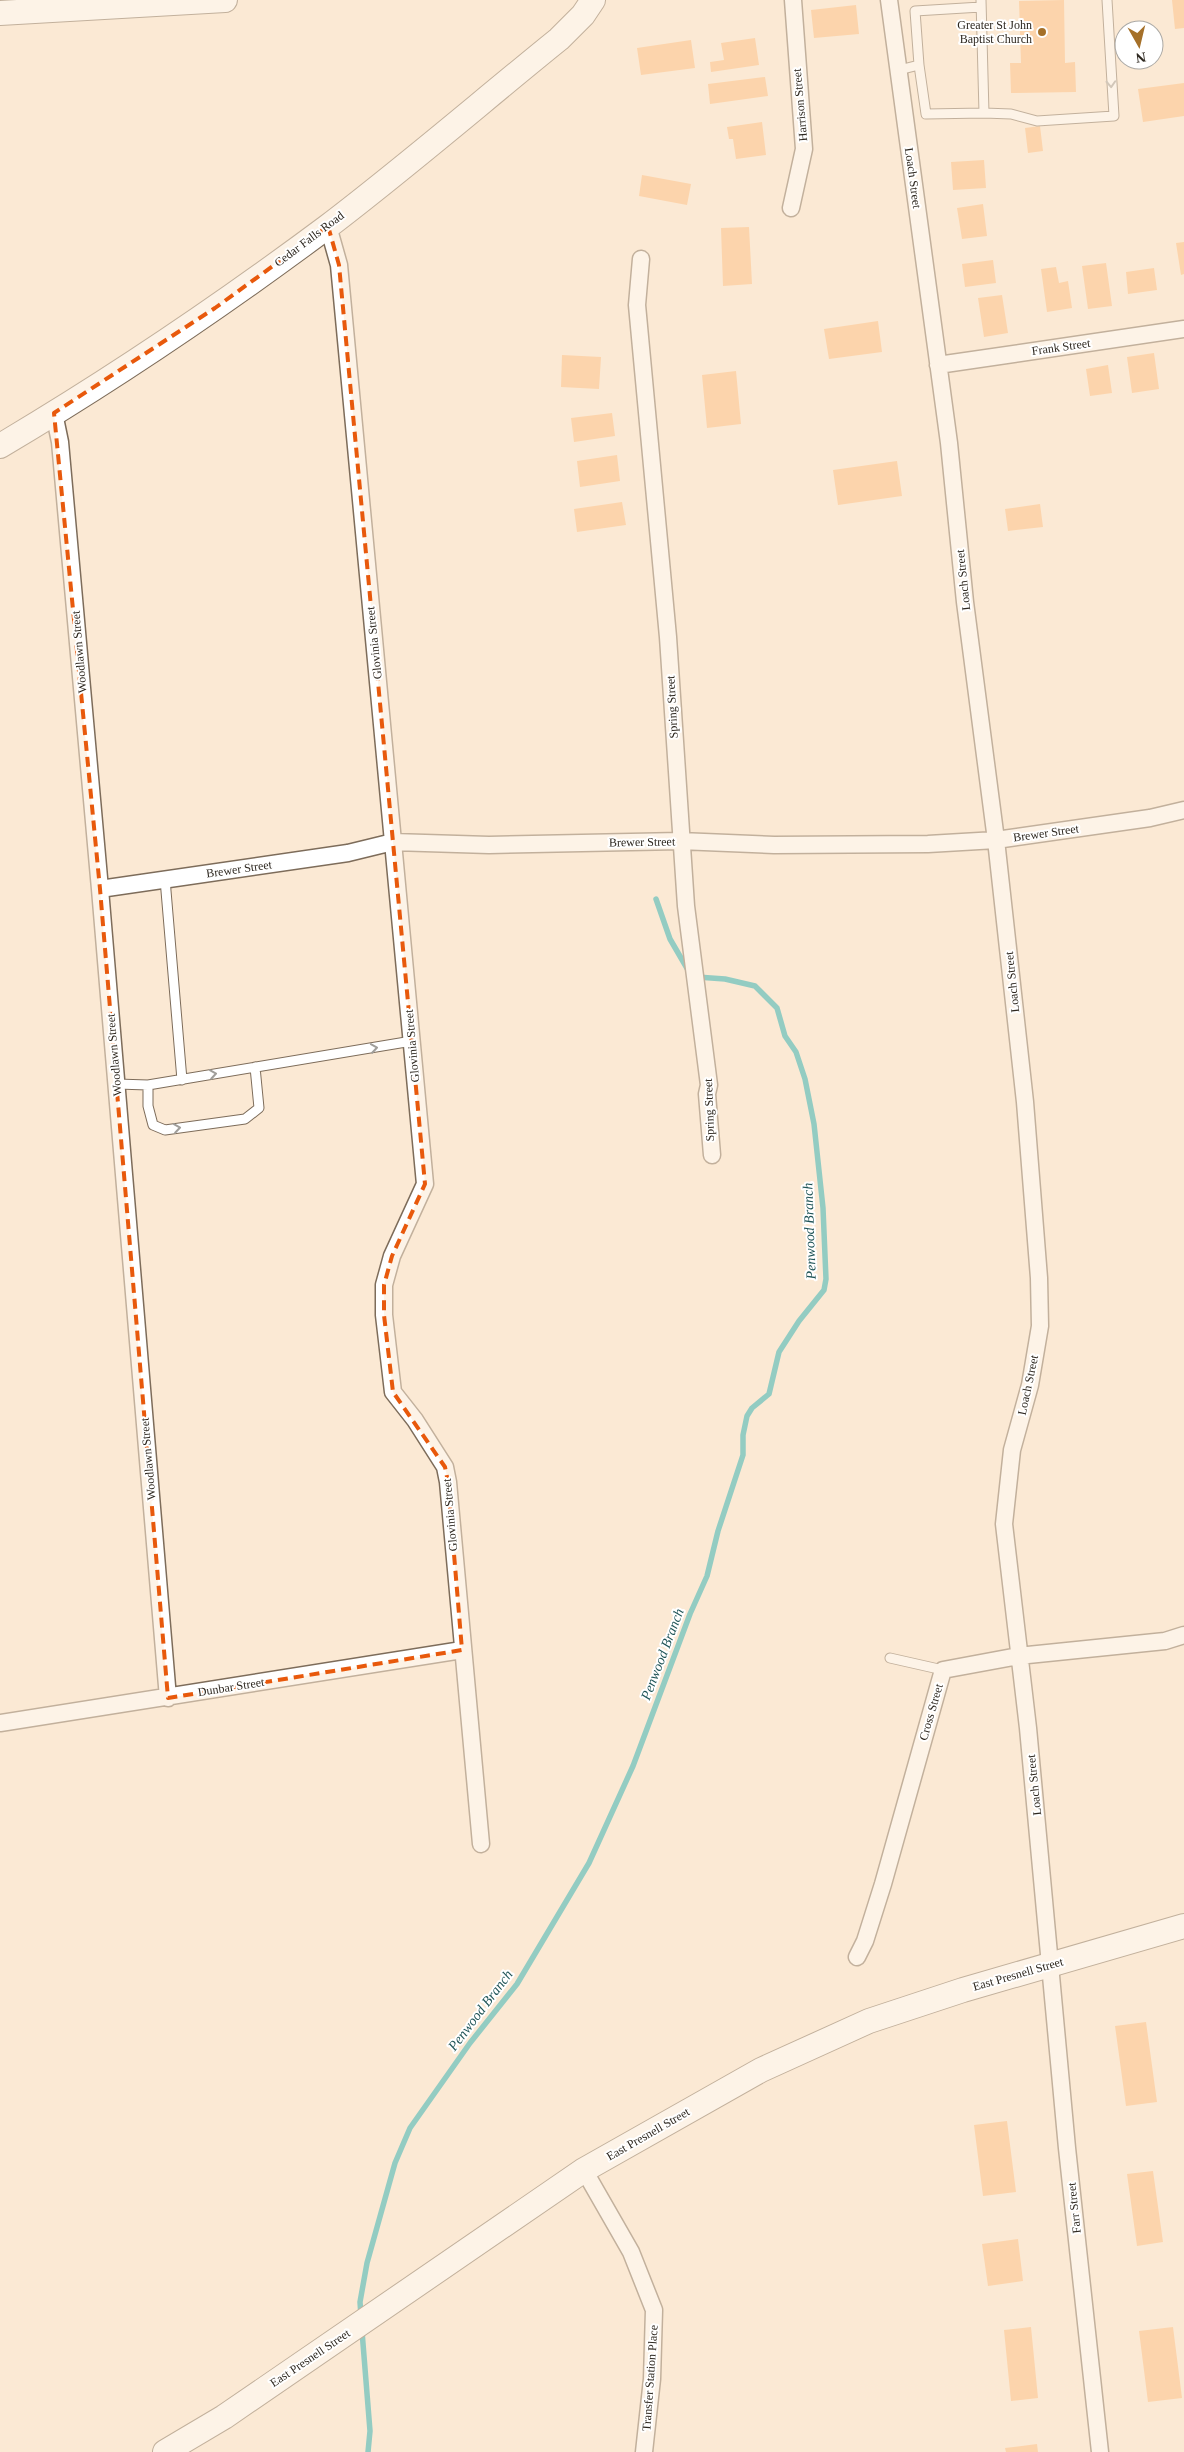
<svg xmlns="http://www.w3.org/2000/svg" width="1184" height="2452" font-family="Georgia,serif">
<rect width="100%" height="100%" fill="#fbe9d4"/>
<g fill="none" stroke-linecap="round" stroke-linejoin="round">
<!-- stream -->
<path stroke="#16a8ae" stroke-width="5.5" d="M 656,899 L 670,939 L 688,970
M 361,2316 L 360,2302 L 367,2263 L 395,2163 L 410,2128 L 470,2043 L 517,1984 L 589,1863 L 633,1766 L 690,1614 L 707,1576 L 718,1531 L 743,1455 L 743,1435 L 747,1416 L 752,1408 L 769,1394 L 779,1352 L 799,1321 L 824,1290 L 826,1279 L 823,1208 L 814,1124 L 805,1079 L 796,1052 L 785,1036 L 777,1008 L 755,986 L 725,979 L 697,977
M 362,2331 L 370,2431 L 368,2452"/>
</g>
<!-- building -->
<path fill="#fdbb7c" d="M 1064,0 L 1065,63 L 1075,62 L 1076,92 L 1011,93 L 1010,63 L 1021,63 L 1019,1 Z
M 1172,0 L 1184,0 L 1184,28 L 1175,29 Z
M 856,5 L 859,34 L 814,38 L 811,10 Z
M 755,38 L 759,65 L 711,72 L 710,62 L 724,60 L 721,43 Z
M 691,40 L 695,68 L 641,75 L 637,48 Z
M 765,77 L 768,96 L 710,104 L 708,84 Z
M 1184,83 L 1184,116 L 1143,122 L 1138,89 Z
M 762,122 L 766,155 L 736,159 L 733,139 L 729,139 L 727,127 Z
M 1040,126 L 1043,151 L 1028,153 L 1025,128 Z
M 984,160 L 986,188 L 953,190 L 951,162 Z
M 642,175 L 691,184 L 687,205 L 639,196 Z
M 983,204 L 987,236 L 962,239 L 957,208 Z
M 749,227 L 752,284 L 723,286 L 721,228 Z
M 1184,242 L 1184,274 L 1181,275 L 1176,243 Z
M 993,260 L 996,283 L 965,287 L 962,264 Z
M 1106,263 L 1112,306 L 1088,309 L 1082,266 Z
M 1056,267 L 1059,283 L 1068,281 L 1072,308 L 1047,312 L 1041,269 Z
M 1154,268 L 1157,290 L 1128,294 L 1126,272 Z
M 1002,295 L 1008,333 L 984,337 L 978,298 Z
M 878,321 L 882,352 L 829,359 L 824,329 Z
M 1154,353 L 1159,389 L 1132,393 L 1127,357 Z
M 562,355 L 601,357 L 599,389 L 561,387 Z
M 1108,365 L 1112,393 L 1090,396 L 1086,369 Z
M 736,371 L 741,424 L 707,428 L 702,375 Z
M 612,413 L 615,436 L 574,442 L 571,418 Z
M 617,455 L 620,481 L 580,487 L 577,461 Z
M 897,461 L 902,496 L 838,505 L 833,470 Z
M 622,502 L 626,525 L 577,532 L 574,509 Z
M 1040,504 L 1043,527 L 1008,531 L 1005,509 Z
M 1146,2022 L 1157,2102 L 1126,2106 L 1115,2026 Z
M 1007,2121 L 1016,2192 L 983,2196 L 974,2125 Z
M 1153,2171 L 1163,2242 L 1137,2246 L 1127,2174 Z
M 1018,2239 L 1023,2281 L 988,2286 L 982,2244 Z
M 1031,2327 L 1038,2398 L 1011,2401 L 1004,2330 Z
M 1173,2327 L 1182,2398 L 1148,2402 L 1139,2331 Z
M 1037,2444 L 1038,2452 L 1006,2452 L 1005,2448 Z"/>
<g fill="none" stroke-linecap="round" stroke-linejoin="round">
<defs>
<path id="lane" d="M 919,65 L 915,11 L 981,7
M 899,70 L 919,65 L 926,114 L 984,113 L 981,0
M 984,113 L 1011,114 L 1037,121 L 1114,116 L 1107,0
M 165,879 L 182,1080
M 117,1084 L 148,1085 L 412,1041
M 148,1085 L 148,1106 L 153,1125 L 165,1130 L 245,1119 L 259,1108 L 255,1067
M 890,1658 L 943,1670"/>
<path id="street" d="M 889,0 L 949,443 L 965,602 L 996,840 L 1025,1102 L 1039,1278 L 1040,1326 L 1030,1385 L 1012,1450 L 1004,1524 L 1028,1728 L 1067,2148 L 1100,2452
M 791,208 L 804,149 L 793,0
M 328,226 L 339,265 L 425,1184 L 392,1256 L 384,1285 L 384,1315 L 393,1392 L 415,1420 L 445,1467 L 448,1482 L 481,1844
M 641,259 L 637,305 L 668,637 L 686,906 L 709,1085 L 707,1094 L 712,1155
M 938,365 L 1184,329
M 54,413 L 60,442 L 100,889 L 168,1698
M 100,889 L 348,853 L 393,842 L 489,845 L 680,841 L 774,845 L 928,844 L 996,840 L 1150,818 L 1184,810
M 0,1723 L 462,1650
M 857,1957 L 865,1941 L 883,1884 L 943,1670 L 1018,1656 L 1165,1641 L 1184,1635
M 584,2170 L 631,2252 L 654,2310 L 652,2379 L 644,2452"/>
<path id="secondary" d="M 0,13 L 225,0
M 0,446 C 113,379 221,306 327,227 C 406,167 481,102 559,39 L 583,15 L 593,0
M 165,2452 L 224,2417 L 584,2170 L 761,2070 L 869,2021 L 963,1990 L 1184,1926"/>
</defs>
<!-- lane casing -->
<use href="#lane" stroke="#7d6c5a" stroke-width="11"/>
<!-- street casing -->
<use href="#street" stroke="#7d6c5a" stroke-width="19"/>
<!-- secondary casing -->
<use href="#secondary" stroke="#7d6c5a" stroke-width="26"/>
<!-- lane -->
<use href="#lane" stroke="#fff" stroke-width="9"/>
<!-- street -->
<use href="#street" stroke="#fff" stroke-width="16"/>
<!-- secondary -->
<use href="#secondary" stroke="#fff" stroke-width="24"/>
</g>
<!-- one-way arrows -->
<defs><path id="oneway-chevron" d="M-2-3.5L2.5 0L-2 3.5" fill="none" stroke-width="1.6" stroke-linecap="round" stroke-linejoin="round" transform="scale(1.25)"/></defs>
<g stroke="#a09e9a">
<use href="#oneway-chevron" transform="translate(1111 84) rotate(87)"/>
<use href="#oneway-chevron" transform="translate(374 1048) rotate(-9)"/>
<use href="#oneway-chevron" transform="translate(213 1074) rotate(-9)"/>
<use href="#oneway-chevron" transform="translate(177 1128) rotate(-8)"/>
</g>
<!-- marked area -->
<path d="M0 0H1184V2452H0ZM 328,226 L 339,265 L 425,1184 L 392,1256 L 384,1285 L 384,1315 L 393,1392 L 445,1467 L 448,1482 L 462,1650 L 168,1698 L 100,889 L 54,413 L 215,308 Z" fill="#fbe9d4" fill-opacity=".55" fill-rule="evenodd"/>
<path fill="none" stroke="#e8590c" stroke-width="4" stroke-dasharray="10 6" stroke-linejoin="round" d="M 328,226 L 339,265 L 425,1184 L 392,1256 L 384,1285 L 384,1315 L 393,1392 L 445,1467 L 448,1482 L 462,1650 L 168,1698 L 100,889 L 54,413 L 215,308 Z"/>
<!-- markers -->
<circle fill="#a57029" stroke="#fff" stroke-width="2" cx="1042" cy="32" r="5"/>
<g text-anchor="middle" stroke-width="4" stroke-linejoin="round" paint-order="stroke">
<!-- poi labels -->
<g font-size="12" fill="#2d271f" stroke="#fff" text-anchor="end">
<text x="1032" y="29">Greater St John<tspan x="1032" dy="14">Baptist Church</tspan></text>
</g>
<!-- street labels -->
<g font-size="12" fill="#2d271f" stroke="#fff">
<text transform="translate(800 105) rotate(-95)" y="4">Harrison Street</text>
<text transform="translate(913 178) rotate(82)" y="4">Loach Street</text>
<text transform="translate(309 239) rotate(-37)" y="4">Cedar Falls Road</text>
<text transform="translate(1061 347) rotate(-8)" y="4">Frank Street</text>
<text transform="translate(963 580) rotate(-96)" y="4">Loach Street</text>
<text transform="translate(374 643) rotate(-96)" y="4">Glovinia Street</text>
<text transform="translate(79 652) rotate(-95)" y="4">Woodlawn Street</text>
<text transform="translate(672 707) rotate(-93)" y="4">Spring Street</text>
<text transform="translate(1046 833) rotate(-8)" y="4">Brewer Street</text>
<text transform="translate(642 842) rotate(-1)" y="4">Brewer Street</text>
<text transform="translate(239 869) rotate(-8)" y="4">Brewer Street</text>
<text transform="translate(1012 982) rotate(-96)" y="4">Loach Street</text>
<text transform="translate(412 1046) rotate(-95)" y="4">Glovinia Street</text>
<text transform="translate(114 1055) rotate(-95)" y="4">Woodlawn Street</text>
<text transform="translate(709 1110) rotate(-92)" y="4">Spring Street</text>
<text transform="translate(1028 1385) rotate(-78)" y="4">Loach Street</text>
<text transform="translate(148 1459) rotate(-95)" y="4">Woodlawn Street</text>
<text transform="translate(450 1515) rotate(-95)" y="4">Glovinia Street</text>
<text transform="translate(231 1687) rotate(-9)" y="4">Dunbar Street</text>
<text transform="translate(931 1712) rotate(-74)" y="4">Cross Street</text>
<text transform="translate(1034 1785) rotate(-96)" y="4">Loach Street</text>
<text transform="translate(1018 1974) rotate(-16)" y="4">East Presnell Street</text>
<text transform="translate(648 2134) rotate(-30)" y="4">East Presnell Street</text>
<text transform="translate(1074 2208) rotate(-96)" y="4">Farr Street</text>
<text transform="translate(310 2358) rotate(-34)" y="4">East Presnell Street</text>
<text transform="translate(650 2378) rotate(-86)" y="4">Transfer Station Place</text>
</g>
<!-- water labels -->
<g font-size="14" font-style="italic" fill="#205558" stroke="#fff">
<text transform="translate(809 1231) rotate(-92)" y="5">Penwood Branch</text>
<text transform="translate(662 1654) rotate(-69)" y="5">Penwood Branch</text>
<text transform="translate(480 2010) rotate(-53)" y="5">Penwood Branch</text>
</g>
</g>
<!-- north arrow -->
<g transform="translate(1139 45) rotate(172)"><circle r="24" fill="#ffffff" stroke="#aba9a5"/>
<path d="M0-4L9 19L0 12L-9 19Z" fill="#a57029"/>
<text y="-8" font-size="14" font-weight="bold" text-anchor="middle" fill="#2d271f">N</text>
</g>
</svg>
